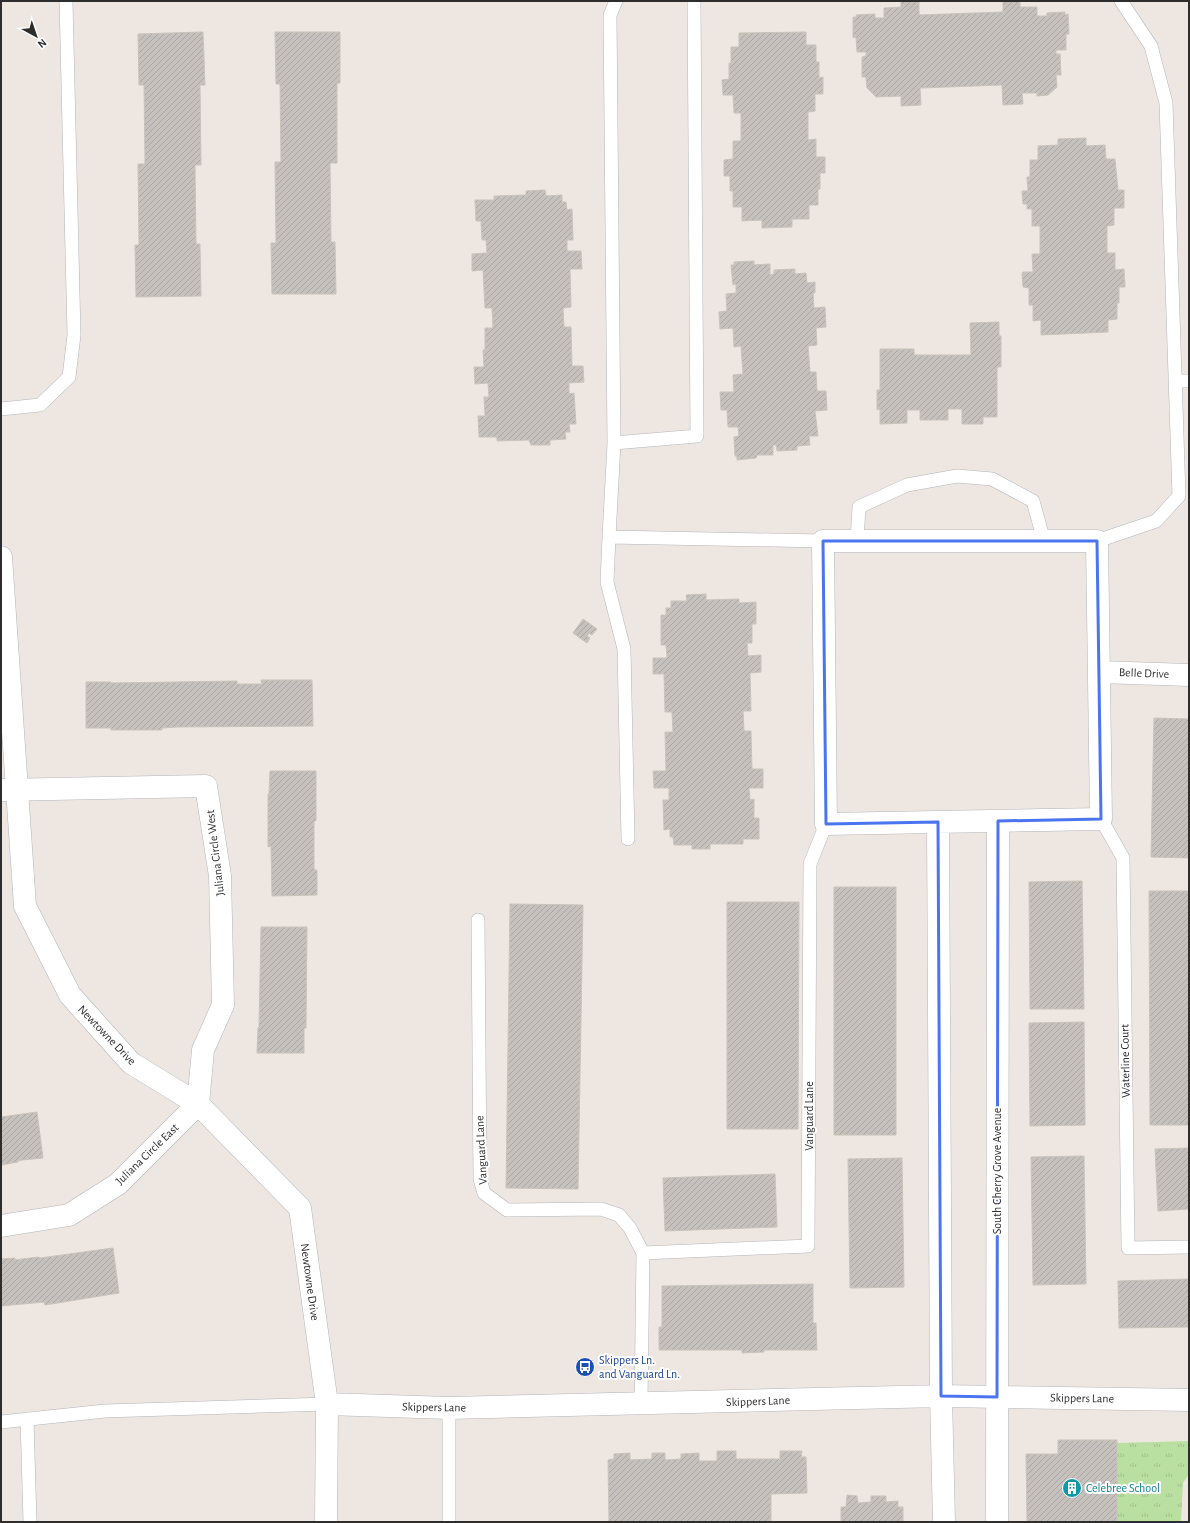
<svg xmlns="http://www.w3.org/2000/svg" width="1190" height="1523" font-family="'Alegreya Sans',sans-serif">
<defs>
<pattern id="grass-tufts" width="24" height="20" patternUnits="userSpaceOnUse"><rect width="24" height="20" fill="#bae0a1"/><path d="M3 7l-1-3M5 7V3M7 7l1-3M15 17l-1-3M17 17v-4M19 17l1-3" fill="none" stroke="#a0c08b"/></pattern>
<pattern id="building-hatch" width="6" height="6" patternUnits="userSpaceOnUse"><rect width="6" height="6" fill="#c6c1bd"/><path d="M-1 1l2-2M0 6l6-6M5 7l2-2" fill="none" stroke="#aaa6a3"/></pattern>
</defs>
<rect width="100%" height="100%" fill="#eee7e1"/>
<!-- grass -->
<path fill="url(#grass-tufts)" d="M 1189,1441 L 1189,1474 L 1183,1483 L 1181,1522 L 1117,1522 L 1117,1443 Z"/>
<!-- building -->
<path fill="url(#building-hatch)" stroke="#c9c3ba" d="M 901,1 L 919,1 L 919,15 L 1003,12 L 1003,1 L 1020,1 L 1020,7 L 1037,7 L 1037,16 L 1047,16 L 1047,13 L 1065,12 L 1065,15 L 1068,14 L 1069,34 L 1066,34 L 1066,50 L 1056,50 L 1056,54 L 1060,54 L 1061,75 L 1056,75 L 1057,87 L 1048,95 L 1037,96 L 1037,93 L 1022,93 L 1023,104 L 1003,105 L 1002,85 L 920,88 L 921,105 L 901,106 L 901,96 L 876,97 L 867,88 L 866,77 L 862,77 L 862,57 L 866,56 L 866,52 L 857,52 L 856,37 L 853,38 L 853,17 L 857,17 L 856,15 L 875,14 L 875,18 L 884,18 L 884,8 L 901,7 Z
M 203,32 L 205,85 L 200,85 L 201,165 L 195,165 L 196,244 L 200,244 L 201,296 L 136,297 L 135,245 L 139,245 L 138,164 L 145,164 L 144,85 L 139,85 L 138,34 Z
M 275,32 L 340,32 L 340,83 L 337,83 L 337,163 L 330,163 L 331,242 L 335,242 L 336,294 L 272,294 L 271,243 L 276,243 L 275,162 L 281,162 L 280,84 L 276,84 Z
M 806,32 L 806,45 L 816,45 L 816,62 L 819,62 L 819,78 L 823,77 L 823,94 L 815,94 L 815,111 L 808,112 L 808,140 L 816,139 L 816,157 L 825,157 L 825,173 L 820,173 L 820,189 L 818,189 L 818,205 L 809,205 L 809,219 L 792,219 L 792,227 L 762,228 L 762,220 L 742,221 L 742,207 L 733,207 L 733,191 L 730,191 L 730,176 L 724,176 L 724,160 L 733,159 L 733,141 L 741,141 L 741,113 L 734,113 L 733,95 L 723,95 L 722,80 L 729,79 L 729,63 L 731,63 L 731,47 L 739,47 L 739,33 Z
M 1086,138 L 1086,146 L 1105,145 L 1106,159 L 1115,159 L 1118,190 L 1124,190 L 1124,208 L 1114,208 L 1114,225 L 1107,226 L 1107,253 L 1115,253 L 1115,270 L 1124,269 L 1125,287 L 1119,287 L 1119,303 L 1117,303 L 1117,319 L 1108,320 L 1108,332 L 1041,335 L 1041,320 L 1033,321 L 1033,305 L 1029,305 L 1029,288 L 1023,287 L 1022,274 L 1023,272 L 1033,272 L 1032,254 L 1040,254 L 1040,226 L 1032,226 L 1032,209 L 1027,209 L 1027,204 L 1023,204 L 1022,191 L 1028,191 L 1027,177 L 1030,177 L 1030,160 L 1038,160 L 1038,146 L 1058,145 L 1058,139 Z
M 545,190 L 546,196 L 562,195 L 562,202 L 566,202 L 567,210 L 572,209 L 573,240 L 567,240 L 567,251 L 581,251 L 582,269 L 570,269 L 571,307 L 563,308 L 564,327 L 571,327 L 572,366 L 583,366 L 584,382 L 569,383 L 569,394 L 574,393 L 576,424 L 569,424 L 570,432 L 565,432 L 566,439 L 550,440 L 550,445 L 531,445 L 529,440 L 497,441 L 497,437 L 479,437 L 478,416 L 485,416 L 484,397 L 489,397 L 488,383 L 475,384 L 474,367 L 484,367 L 483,350 L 485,350 L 485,328 L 493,328 L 492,308 L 485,308 L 483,270 L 472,271 L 472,254 L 487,253 L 486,240 L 482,240 L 481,221 L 476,221 L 475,200 L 494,200 L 494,196 L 526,195 L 526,191 Z
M 754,261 L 754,265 L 770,264 L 770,275 L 774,274 L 774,270 L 795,269 L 795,274 L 806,273 L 807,283 L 815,282 L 815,293 L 813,293 L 814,308 L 825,307 L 826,327 L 816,328 L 817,345 L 808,346 L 810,372 L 816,372 L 817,391 L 826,391 L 827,410 L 815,411 L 818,436 L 809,436 L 810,445 L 797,446 L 797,450 L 777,451 L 776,445 L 773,445 L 773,455 L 757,455 L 756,458 L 737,460 L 737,456 L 735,456 L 734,437 L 739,436 L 738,427 L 728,427 L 727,410 L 721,410 L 720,392 L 734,392 L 733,375 L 743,374 L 741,346 L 734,347 L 733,328 L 720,329 L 719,312 L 727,311 L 726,294 L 736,293 L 736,284 L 733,285 L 731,265 L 734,265 L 734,262 Z
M 999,322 L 999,336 L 1001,336 L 1001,367 L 997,367 L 997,417 L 983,417 L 983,424 L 962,424 L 962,409 L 948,409 L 948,420 L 920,420 L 920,410 L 907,410 L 907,423 L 880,424 L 880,409 L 877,410 L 877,390 L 880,390 L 880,349 L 914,349 L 914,355 L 971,355 L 970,323 Z
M 706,594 L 706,600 L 739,599 L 739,603 L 756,602 L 756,624 L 752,624 L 752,643 L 747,643 L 748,656 L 761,655 L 761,672 L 750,673 L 751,711 L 743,711 L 744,731 L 751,731 L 752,769 L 763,769 L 763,788 L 749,788 L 750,800 L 754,799 L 754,818 L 759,818 L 759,839 L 743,839 L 743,844 L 710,844 L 710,849 L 692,849 L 692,845 L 674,845 L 673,837 L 670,837 L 670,829 L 664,830 L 663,800 L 669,800 L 669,788 L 654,788 L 653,771 L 666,771 L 665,732 L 673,732 L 672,712 L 665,712 L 664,674 L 653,674 L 653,658 L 667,658 L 666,645 L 661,645 L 661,615 L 666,615 L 666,608 L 671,608 L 671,601 L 687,601 L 686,595 Z
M 583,619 L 597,629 L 592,635 L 589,633 L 588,635 L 587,636 L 590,638 L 587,643 L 573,633 Z
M 261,680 L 312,680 L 313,726 L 177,727 L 162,728 L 162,730 L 111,730 L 111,728 L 86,728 L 86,682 L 111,682 L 111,683 L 113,683 L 237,681 L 237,684 L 262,684 Z
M 1154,718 L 1189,719 L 1189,858 L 1151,857 Z
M 270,771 L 316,771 L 316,821 L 314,821 L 314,870 L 317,870 L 317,895 L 272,896 L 271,846 L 268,847 L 268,794 L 269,794 Z
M 1082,881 L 1084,1009 L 1030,1009 L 1029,882 Z
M 834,887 L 896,887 L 896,1135 L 834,1135 Z
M 1149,891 L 1189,891 L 1189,1125 L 1150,1125 Z
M 727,902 L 799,902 L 798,1129 L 727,1129 Z
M 510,904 L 583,905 L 578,1189 L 506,1188 Z
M 261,927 L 307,927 L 306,1028 L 304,1028 L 304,1053 L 257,1053 L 258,1028 L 259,1027 Z
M 1084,1022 L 1085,1125 L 1030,1126 L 1029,1023 Z
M 37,1112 L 43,1158 L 22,1160 L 18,1161 L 18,1162 L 1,1165 L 1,1117 Z
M 1189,1148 L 1189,1209 L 1158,1211 L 1155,1149 Z
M 1084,1156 L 1086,1284 L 1033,1285 L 1031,1157 Z
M 902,1158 L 904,1287 L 850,1288 L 848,1159 Z
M 775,1174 L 777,1227 L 665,1231 L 663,1178 Z
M 113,1248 L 119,1293 L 45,1305 L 44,1302 L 1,1306 L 1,1259 L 15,1258 L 15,1260 L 38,1257 L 40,1258 Z
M 1189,1279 L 1189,1327 L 1119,1328 L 1118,1281 Z
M 813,1284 L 813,1323 L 816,1323 L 817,1350 L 764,1350 L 764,1352 L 742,1353 L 742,1350 L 659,1350 L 659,1327 L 662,1327 L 662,1286 Z
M 1058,1440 L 1117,1440 L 1117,1522 L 1027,1522 L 1026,1454 L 1058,1454 Z
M 717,1451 L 736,1451 L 736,1459 L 780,1459 L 780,1451 L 802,1451 L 801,1457 L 806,1457 L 807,1493 L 771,1494 L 771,1522 L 609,1522 L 608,1460 L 614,1459 L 614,1454 L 630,1453 L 630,1460 L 652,1459 L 652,1453 L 665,1453 L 665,1460 L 681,1459 L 681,1454 L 699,1453 L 699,1461 L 717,1461 Z
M 847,1495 L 857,1496 L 858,1503 L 871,1502 L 871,1496 L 886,1496 L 886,1502 L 898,1501 L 898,1507 L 903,1507 L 903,1522 L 841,1522 L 841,1507 L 846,1507 Z"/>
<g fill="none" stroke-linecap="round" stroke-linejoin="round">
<defs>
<path id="service" d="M 616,1 L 610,15 L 614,443 L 609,537 L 823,541
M 1175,381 L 1189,381
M 1,409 L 40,405 L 69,377 L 74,335 L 66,1
M 614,443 L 697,436 L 694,1
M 609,537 L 607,582 L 624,649 L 628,839
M 857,541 L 859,507 L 907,485 L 957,476 L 992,479 L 1033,501 L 1044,541
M 1097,541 L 1156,521 L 1179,496 L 1166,103 L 1151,46 L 1121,1
M 1101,819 L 1123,858 L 1128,1248 L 1189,1247
M 478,920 L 480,1179 L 484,1193 L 507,1210 L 601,1209 L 619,1215 L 630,1228 L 643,1253 L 808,1246 L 810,864 L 826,824
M 641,1404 L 643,1253
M 27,1419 L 30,1522
M 1,1422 L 105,1411 L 327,1404
M 449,1522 L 449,1408"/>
<path id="minor" d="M 823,541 L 1097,541 L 1101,819 L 826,824 Z
M 1,557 L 25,906 L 70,995 L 131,1063 L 198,1104 L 300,1208 L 327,1404 L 326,1522
M 1099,672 L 1189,675
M 1,790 L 206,786 L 220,876 L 223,1005 L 203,1050 L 198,1104 L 118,1184 L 69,1215 L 1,1226
M 938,822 L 941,1396 L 944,1522
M 327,1404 L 449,1408 L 941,1396 L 1189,1400
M 997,1522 L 998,821"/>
</defs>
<!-- service casing -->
<use href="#service" stroke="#b1b4bc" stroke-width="14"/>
<!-- minor casing -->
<use href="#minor" stroke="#b1b4bc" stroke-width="23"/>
<!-- service -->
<use href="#service" stroke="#fff" stroke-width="13"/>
<!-- minor -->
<use href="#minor" stroke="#fff" stroke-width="22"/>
</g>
<!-- marked area -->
<path fill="none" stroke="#4b74f0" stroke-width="3" stroke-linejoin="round" d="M 823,541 L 1097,541 L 1101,819 L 998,821 L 997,1397 L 941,1396 L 938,822 L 826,824 Z"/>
<!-- icons -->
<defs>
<symbol id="bus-disc" viewBox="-11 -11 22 22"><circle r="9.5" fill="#1a4fb4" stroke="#fff"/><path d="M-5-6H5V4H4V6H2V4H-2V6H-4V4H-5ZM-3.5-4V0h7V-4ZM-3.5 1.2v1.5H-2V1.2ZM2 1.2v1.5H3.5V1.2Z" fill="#fff"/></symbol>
<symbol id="building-disc" viewBox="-11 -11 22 22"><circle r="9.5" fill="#0f9aa8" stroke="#fff"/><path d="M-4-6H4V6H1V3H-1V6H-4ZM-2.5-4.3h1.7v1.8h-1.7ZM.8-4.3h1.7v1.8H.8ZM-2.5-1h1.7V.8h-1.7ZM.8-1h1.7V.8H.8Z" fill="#fff"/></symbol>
</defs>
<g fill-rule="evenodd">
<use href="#bus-disc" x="574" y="1356" width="22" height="22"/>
<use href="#building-disc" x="1061" y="1477" width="22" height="22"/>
</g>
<g text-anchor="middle" stroke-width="4" stroke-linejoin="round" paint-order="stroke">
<!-- street labels -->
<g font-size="12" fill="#2d2d2d" stroke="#fff">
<text transform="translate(1144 673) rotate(2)" y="4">Belle Drive</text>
<text transform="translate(215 853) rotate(-97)" y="4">Juliana Circle West</text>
<text transform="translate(107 1035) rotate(46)" y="4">Newtowne Drive</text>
<text transform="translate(1125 1061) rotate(-91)" y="4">Waterline Court</text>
<text transform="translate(809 1116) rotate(-90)" y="4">Vanguard Lane</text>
<text transform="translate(481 1150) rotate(-93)" y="4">Vanguard Lane</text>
<text transform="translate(147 1154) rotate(-44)" y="4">Juliana Circle East</text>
<text transform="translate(997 1171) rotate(-90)" y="4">South Cherry Grove Avenue</text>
<text transform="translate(310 1282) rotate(82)" y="4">Newtowne Drive</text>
<text transform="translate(1082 1398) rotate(1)" y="4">Skippers Lane</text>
<text transform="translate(758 1401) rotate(-2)" y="4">Skippers Lane</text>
<text transform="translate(434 1407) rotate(1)" y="4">Skippers Lane</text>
</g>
<!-- transit labels -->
<g font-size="12" fill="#164399" stroke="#fff" text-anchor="start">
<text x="599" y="1364">Skippers Ln.<tspan x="599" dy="14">and Vanguard Ln.</tspan></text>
</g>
<!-- culture labels -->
<g font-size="12" fill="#0d838f" stroke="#fff" text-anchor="start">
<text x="1086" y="1492">Celebree School</text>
</g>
</g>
<!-- border -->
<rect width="1190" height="1523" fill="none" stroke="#2d2d2d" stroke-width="4"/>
<!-- north arrow -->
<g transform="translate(36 36) rotate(140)" stroke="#ffffff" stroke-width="3" paint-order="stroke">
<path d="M0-3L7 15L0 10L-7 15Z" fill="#2d2d2d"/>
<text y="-6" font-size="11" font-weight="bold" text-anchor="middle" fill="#2d2d2d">N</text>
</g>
</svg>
